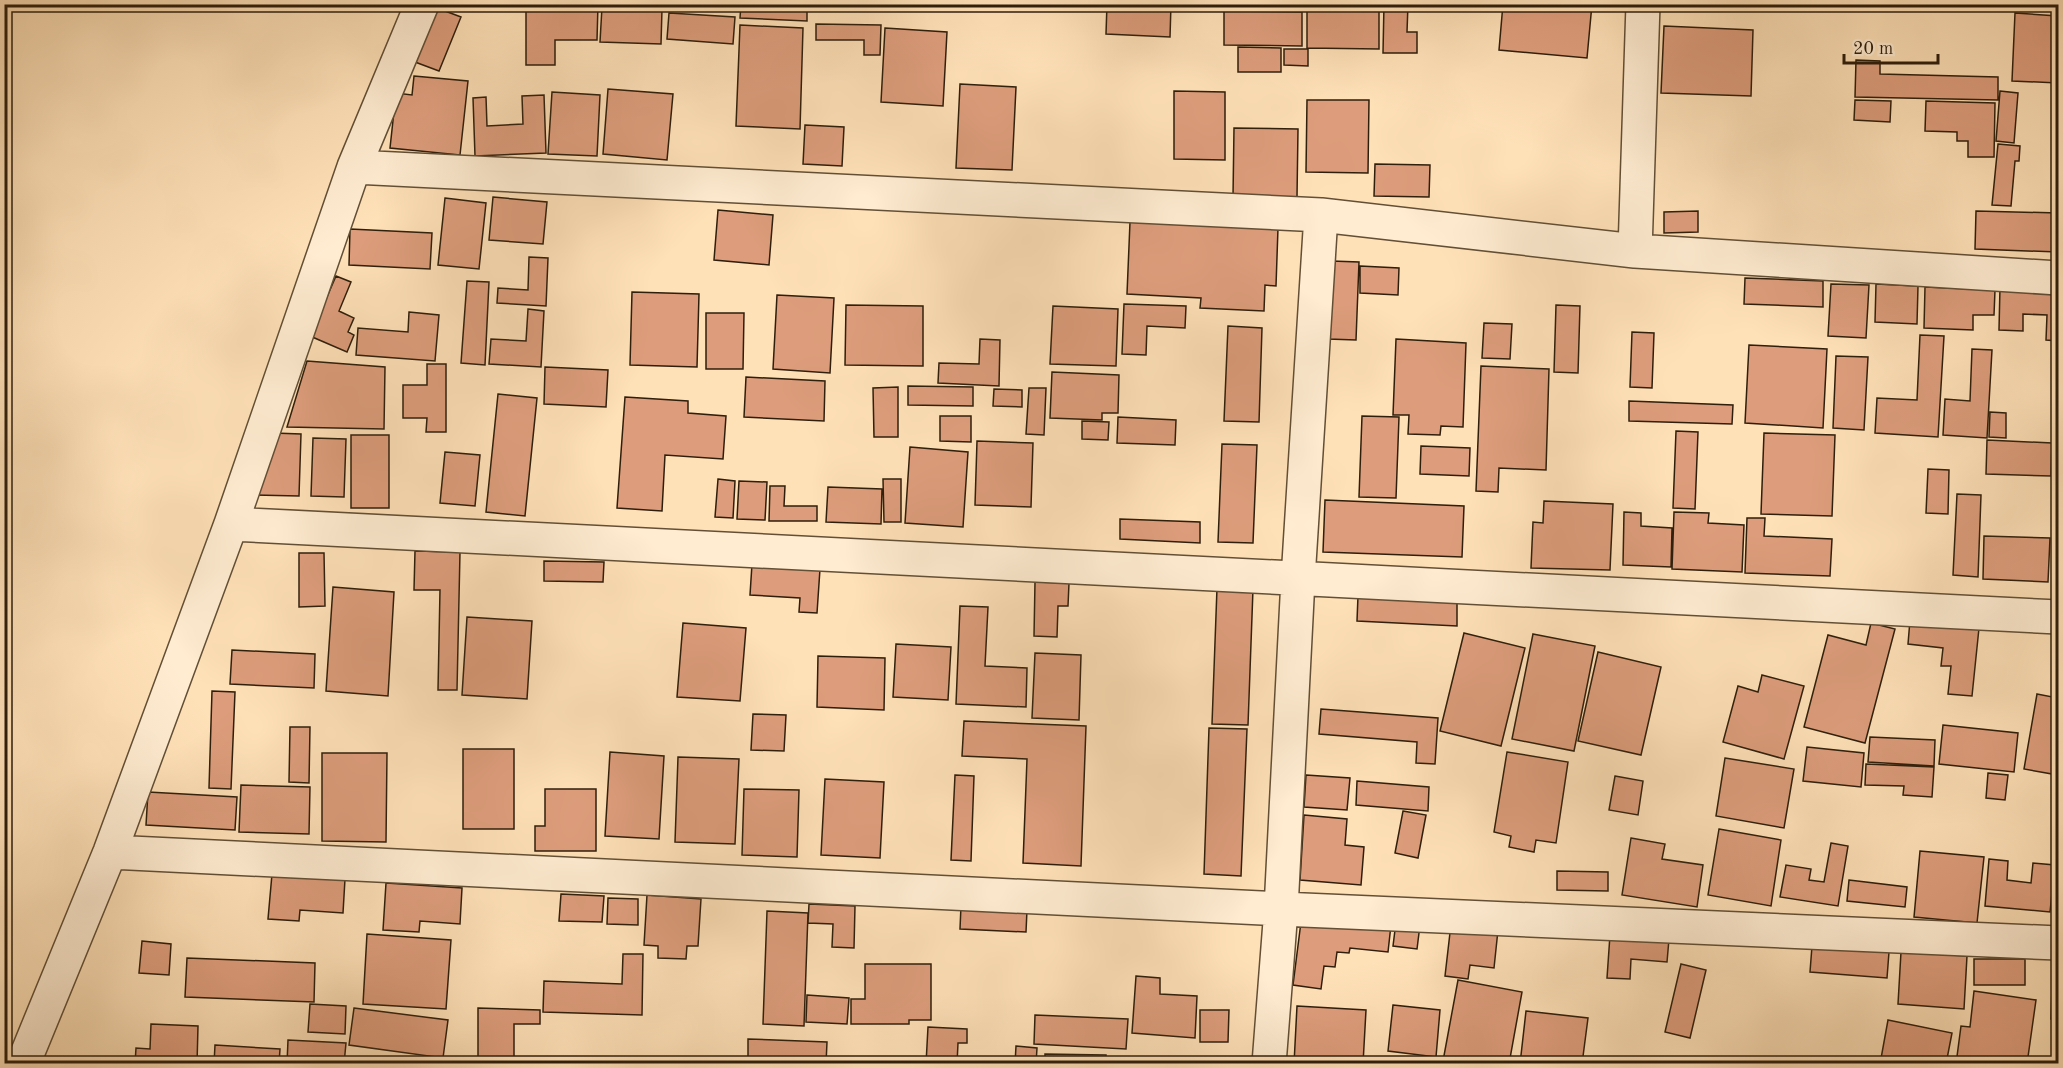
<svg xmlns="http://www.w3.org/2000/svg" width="2063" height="1068" font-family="'Old Standard TT',serif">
<rect width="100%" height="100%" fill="#ffe1b8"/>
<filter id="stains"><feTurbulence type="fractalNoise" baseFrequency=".00333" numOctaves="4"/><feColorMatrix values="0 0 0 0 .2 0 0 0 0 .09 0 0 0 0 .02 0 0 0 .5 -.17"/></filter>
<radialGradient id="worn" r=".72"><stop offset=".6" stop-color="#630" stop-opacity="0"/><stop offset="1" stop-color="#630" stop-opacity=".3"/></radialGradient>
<!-- building -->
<path fill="#dd9d7c" stroke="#2e1e0b" stroke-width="1.5" d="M 526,4 L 598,4 L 597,40 L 555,40 L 555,65 L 526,65 Z
M 680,4 L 733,4 L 733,6 L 680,7 Z
M 741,4 L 807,4 L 807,21 L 740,18 Z
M 1107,4 L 1171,4 L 1170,37 L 1106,34 Z
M 1307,4 L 1379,5 L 1379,49 L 1307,48 Z
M 1384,4 L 1408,4 L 1407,32 L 1417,32 L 1417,53 L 1383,53 Z
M 1503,4 L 1592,4 L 1587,58 L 1499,50 Z
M 602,7 L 662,9 L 661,44 L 600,42 Z
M 437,8 L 461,17 L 439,71 L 415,62 Z
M 1224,11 L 1302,12 L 1302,46 L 1224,45 Z
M 669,13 L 735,17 L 733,44 L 667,39 Z
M 2015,13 L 2058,16 L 2058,83 L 2012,81 Z
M 816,24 L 881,25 L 880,55 L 864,55 L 864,40 L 816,40 Z
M 740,25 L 803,28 L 800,129 L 736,126 Z
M 1664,26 L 1753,30 L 1751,96 L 1661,93 Z
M 885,28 L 947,32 L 943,106 L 881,102 Z
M 1238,47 L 1281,48 L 1281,72 L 1238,72 Z
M 1284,49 L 1308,49 L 1308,66 L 1284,65 Z
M 1856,60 L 1880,61 L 1880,74 L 1998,77 L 1998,100 L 1855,97 Z
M 414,76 L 468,81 L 460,155 L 390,148 L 396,93 L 412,95 Z
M 960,84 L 1016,87 L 1012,170 L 956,168 Z
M 608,89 L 673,94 L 667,160 L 603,154 Z
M 1174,91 L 1225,92 L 1225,160 L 1174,159 Z
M 2000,91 L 2018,93 L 2014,143 L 1996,141 Z
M 552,92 L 600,95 L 597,156 L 548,154 Z
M 544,95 L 546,153 L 475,156 L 473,98 L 486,97 L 487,126 L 523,124 L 522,96 Z
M 1307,100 L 1369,100 L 1368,173 L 1306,172 Z
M 1855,100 L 1891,101 L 1890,122 L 1854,120 Z
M 1926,101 L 1995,103 L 1994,157 L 1968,157 L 1968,141 L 1957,141 L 1957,132 L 1925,131 Z
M 805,125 L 844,127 L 842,166 L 803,164 Z
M 1234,128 L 1298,129 L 1297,197 L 1233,197 Z
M 1998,144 L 2020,146 L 2019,161 L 2015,161 L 2011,206 L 1992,205 Z
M 1375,164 L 1430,165 L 1429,197 L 1374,196 Z
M 493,197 L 547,202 L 543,244 L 489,240 Z
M 445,198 L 486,203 L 479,269 L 438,265 Z
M 718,210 L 773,215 L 769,265 L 714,260 Z
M 1698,211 L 1698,232 L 1664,233 L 1664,212 Z
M 1976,211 L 2058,213 L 2058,252 L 1975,249 Z
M 1130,222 L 1278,228 L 1276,286 L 1265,285 L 1264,311 L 1200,308 L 1201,298 L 1127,294 Z
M 350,229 L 432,233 L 430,269 L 349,265 Z
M 529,257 L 548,258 L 546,306 L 497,303 L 498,288 L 528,290 Z
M 1331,261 L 1359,262 L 1356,340 L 1328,339 Z
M 1360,266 L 1399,268 L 1398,295 L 1360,293 Z
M 336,276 L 351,282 L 339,311 L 354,318 L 348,332 L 354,335 L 347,352 L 310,336 Z
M 1745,278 L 1823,281 L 1823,307 L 1744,304 Z
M 467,281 L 489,282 L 485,365 L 461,363 Z
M 1831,284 L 1869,285 L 1866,338 L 1828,336 Z
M 1876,284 L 1918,286 L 1917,324 L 1875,322 Z
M 1925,287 L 1995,290 L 1994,315 L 1973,315 L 1973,330 L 1924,328 Z
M 2000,287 L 2058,289 L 2058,341 L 2046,340 L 2047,315 L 2023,314 L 2023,331 L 1999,330 Z
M 632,292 L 699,294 L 697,367 L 630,365 Z
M 777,295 L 834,298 L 830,373 L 773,369 Z
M 1124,304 L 1186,306 L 1185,328 L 1147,326 L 1146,355 L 1122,354 Z
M 846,305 L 923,306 L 923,366 L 845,365 Z
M 1556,305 L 1580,306 L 1578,373 L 1554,372 Z
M 1053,306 L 1118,309 L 1116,366 L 1050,364 Z
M 528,309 L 544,311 L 541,367 L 489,364 L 491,339 L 526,341 Z
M 409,312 L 439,315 L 435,361 L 356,355 L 358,328 L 408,332 Z
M 706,313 L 744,313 L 743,369 L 706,369 Z
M 1484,323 L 1512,324 L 1510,359 L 1482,358 Z
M 1228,326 L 1262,328 L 1259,422 L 1224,421 Z
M 1632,332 L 1654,333 L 1652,388 L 1630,387 Z
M 1920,335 L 1944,336 L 1938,437 L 1875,433 L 1877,398 L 1917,400 Z
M 980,339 L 1000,340 L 999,386 L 938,383 L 939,363 L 979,364 Z
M 1396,339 L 1466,343 L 1463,427 L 1441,426 L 1440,435 L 1408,434 L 1409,415 L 1393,415 Z
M 1749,345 L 1827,349 L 1823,428 L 1745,423 Z
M 1972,349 L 1992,350 L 1987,438 L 1943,435 L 1945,399 L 1970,401 Z
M 1836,356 L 1868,357 L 1864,430 L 1833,428 Z
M 307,361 L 385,367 L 384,429 L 287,427 Z
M 427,364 L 446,364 L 446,432 L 426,432 L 427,418 L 403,418 L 403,385 L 427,385 Z
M 1481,366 L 1549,369 L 1546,470 L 1499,468 L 1498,492 L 1476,491 Z
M 545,367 L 608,370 L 606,407 L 544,404 Z
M 1052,372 L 1119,375 L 1118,413 L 1102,413 L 1102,420 L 1050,418 Z
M 746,377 L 825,381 L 824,421 L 744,417 Z
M 908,386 L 973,387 L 973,406 L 908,405 Z
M 898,387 L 898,437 L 874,437 L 873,388 Z
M 1029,388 L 1046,388 L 1044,435 L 1026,434 Z
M 994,389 L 1022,390 L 1022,407 L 993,406 Z
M 498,394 L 537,398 L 525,516 L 486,512 Z
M 625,397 L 688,401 L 688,413 L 726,416 L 723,459 L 665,455 L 662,511 L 617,508 Z
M 1629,401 L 1733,405 L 1732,424 L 1629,421 Z
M 1990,412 L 2006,413 L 2006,438 L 1989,437 Z
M 940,416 L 971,416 L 971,442 L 940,441 Z
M 1362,416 L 1399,417 L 1396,498 L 1359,497 Z
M 1118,417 L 1176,420 L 1175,445 L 1117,443 Z
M 1082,421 L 1109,422 L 1108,440 L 1082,439 Z
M 1676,431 L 1698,432 L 1695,509 L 1673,508 Z
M 273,433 L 301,434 L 299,496 L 248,495 Z
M 1764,433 L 1835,435 L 1832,516 L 1761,514 Z
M 351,435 L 389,435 L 389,508 L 351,508 Z
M 313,438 L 346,439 L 344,497 L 311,496 Z
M 1987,440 L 2052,443 L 2051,476 L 1986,474 Z
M 977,441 L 1033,443 L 1031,507 L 975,505 Z
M 1222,444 L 1257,445 L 1253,543 L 1218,542 Z
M 1421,446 L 1470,448 L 1469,476 L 1420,474 Z
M 910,447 L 968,452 L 963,527 L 905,523 Z
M 445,452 L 480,455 L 475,506 L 440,503 Z
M 1928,469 L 1949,470 L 1948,514 L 1926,513 Z
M 718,479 L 735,481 L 733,518 L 715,517 Z
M 883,479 L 901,479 L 901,522 L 884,522 Z
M 739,481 L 767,482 L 765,520 L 737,519 Z
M 770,486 L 785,486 L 784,506 L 817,506 L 817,521 L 769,521 Z
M 828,487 L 882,489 L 881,524 L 826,522 Z
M 1957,494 L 1981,495 L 1978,577 L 1953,575 Z
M 1325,500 L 1464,506 L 1462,557 L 1323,552 Z
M 1544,501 L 1613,504 L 1610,570 L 1531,568 L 1533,522 L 1543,523 Z
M 1624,512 L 1641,513 L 1641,526 L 1672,528 L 1671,567 L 1623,565 Z
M 1674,512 L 1709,513 L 1708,523 L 1744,525 L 1742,572 L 1672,569 Z
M 1747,518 L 1765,518 L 1764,536 L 1832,539 L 1830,576 L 1745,573 Z
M 1120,519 L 1200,522 L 1200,543 L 1120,539 Z
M 1984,536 L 2050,538 L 2048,582 L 1983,579 Z
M 415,551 L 460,552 L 457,690 L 438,690 L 440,590 L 414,590 Z
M 299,553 L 324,553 L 325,606 L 299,607 Z
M 544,561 L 604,562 L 603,582 L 544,581 Z
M 752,564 L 820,569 L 817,613 L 799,612 L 800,598 L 750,595 Z
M 1035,582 L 1069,583 L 1068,606 L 1058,606 L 1057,637 L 1034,636 Z
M 333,587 L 394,592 L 388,696 L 326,691 Z
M 1217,588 L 1253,589 L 1248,725 L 1212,724 Z
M 1358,596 L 1457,600 L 1457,626 L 1357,621 Z
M 960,606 L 988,607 L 985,666 L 1027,668 L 1026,707 L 956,704 Z
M 467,617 L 532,621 L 527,699 L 462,695 Z
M 1910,620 L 1979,628 L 1972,696 L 1948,694 L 1951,666 L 1941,666 L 1943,648 L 1908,644 Z
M 683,623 L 746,628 L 740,701 L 677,697 Z
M 1871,623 L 1895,629 L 1865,743 L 1804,727 L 1828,635 L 1866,645 Z
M 1464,633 L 1525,648 L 1501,746 L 1440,731 Z
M 1533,634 L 1595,646 L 1574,751 L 1512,739 Z
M 896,644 L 951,647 L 948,700 L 893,697 Z
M 232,650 L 315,654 L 314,688 L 230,684 Z
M 1598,652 L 1661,667 L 1641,755 L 1578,741 Z
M 1035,653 L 1081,655 L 1079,720 L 1032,718 Z
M 818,656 L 885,658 L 884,710 L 817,707 Z
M 1762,675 L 1804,686 L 1784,759 L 1723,742 L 1738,686 L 1758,692 Z
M 212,691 L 235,692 L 231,789 L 209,788 Z
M 2037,694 L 2058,698 L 2058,775 L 2024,769 Z
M 1321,709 L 1438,718 L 1435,764 L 1416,763 L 1417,742 L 1319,734 Z
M 753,714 L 786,715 L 784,751 L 751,750 Z
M 964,721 L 1086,726 L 1081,866 L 1023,863 L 1027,759 L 962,756 Z
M 1943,725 L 2018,733 L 2014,772 L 1939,764 Z
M 290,727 L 310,727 L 309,783 L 289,782 Z
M 1209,728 L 1247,729 L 1241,876 L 1204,874 Z
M 1870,737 L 1935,740 L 1934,766 L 1868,762 Z
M 1807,747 L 1864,753 L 1861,787 L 1803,781 Z
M 463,749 L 514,749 L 514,829 L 463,829 Z
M 610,752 L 664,756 L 659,839 L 605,836 Z
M 1507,752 L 1568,762 L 1556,843 L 1536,840 L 1534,852 L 1509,847 L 1511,836 L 1494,832 Z
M 322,753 L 387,753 L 386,842 L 322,841 Z
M 678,757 L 739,759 L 735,844 L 675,842 Z
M 1725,758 L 1794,769 L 1784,828 L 1716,816 Z
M 1866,764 L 1934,767 L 1932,797 L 1903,795 L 1904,786 L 1865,785 Z
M 1988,773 L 2008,775 L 2005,800 L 1986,798 Z
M 955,775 L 974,776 L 971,861 L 951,860 Z
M 1306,775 L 1350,778 L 1347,810 L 1304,807 Z
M 1615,776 L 1643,781 L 1638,815 L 1609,810 Z
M 825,779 L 884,782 L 880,858 L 821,855 Z
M 1357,781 L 1429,787 L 1428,811 L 1356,805 Z
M 241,785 L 310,787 L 309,834 L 239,832 Z
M 545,789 L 596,789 L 596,851 L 535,851 L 535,826 L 545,826 Z
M 744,789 L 799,790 L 797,857 L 742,855 Z
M 148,792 L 237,797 L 235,830 L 146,825 Z
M 1403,811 L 1426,815 L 1418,858 L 1395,853 Z
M 1304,815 L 1347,819 L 1345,845 L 1364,847 L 1361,885 L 1300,880 Z
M 1719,829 L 1781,840 L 1771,906 L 1708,895 Z
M 1631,838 L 1665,844 L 1662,859 L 1703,865 L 1697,907 L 1622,895 Z
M 1831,843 L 1848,846 L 1838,906 L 1780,897 L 1786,865 L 1811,869 L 1809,880 L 1824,882 Z
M 1920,851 L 1984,857 L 1977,923 L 1914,917 Z
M 1989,859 L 2008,861 L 2007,880 L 2031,883 L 2033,863 L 2055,865 L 2050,912 L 1985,906 Z
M 1557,871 L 1608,872 L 1608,891 L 1557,890 Z
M 272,874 L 345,879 L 343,913 L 300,910 L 299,921 L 268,919 Z
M 1849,880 L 1907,887 L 1905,907 L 1847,901 Z
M 386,883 L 462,888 L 460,924 L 420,921 L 419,932 L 383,930 Z
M 561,894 L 604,896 L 602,922 L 559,921 Z
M 647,895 L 701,899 L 698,946 L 687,946 L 686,959 L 658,958 L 658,946 L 644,945 Z
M 608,898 L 638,899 L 638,925 L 607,924 Z
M 809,904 L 855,906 L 854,948 L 832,947 L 833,924 L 808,923 Z
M 961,906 L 1027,910 L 1026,932 L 960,929 Z
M 767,911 L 808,913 L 804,1026 L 763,1024 Z
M 1302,914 L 1391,925 L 1388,952 L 1350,948 L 1349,953 L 1337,952 L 1335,967 L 1324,966 L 1321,989 L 1293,985 Z
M 1396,922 L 1420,925 L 1417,949 L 1393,946 Z
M 1451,924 L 1498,930 L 1494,968 L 1470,965 L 1468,979 L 1445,976 Z
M 367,934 L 451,940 L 446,1009 L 363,1004 Z
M 1610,935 L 1669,939 L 1667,962 L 1631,959 L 1630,979 L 1607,978 Z
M 142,941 L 171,944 L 169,975 L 139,973 Z
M 1812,946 L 1889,952 L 1887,978 L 1810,972 Z
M 1901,952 L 1967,956 L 1964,1009 L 1898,1004 Z
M 623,954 L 643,954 L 642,1015 L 543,1012 L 544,981 L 622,984 Z
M 2053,957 L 2058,957 L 2058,1019 L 2051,1019 Z
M 187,958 L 315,963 L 314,1002 L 185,997 Z
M 1974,959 L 2025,959 L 2025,985 L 1974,985 Z
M 865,964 L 931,964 L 931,1020 L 909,1020 L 909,1024 L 851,1024 L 851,999 L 865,999 Z
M 1681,964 L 1706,970 L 1690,1038 L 1665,1032 Z
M 1136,976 L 1160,978 L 1160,994 L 1197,996 L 1195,1038 L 1132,1033 Z
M 1458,980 L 1522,992 L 1509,1064 L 1455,1064 L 1443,1061 Z
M 1974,991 L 2036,1000 L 2027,1064 L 1956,1064 L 1961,1026 L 1970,1027 Z
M 807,995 L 849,998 L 847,1024 L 806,1022 Z
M 310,1004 L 346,1006 L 345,1034 L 308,1032 Z
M 1393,1005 L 1440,1010 L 1436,1057 L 1388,1051 Z
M 1297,1006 L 1366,1010 L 1363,1064 L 1294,1064 Z
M 354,1008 L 448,1020 L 443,1058 L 349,1045 Z
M 478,1008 L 540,1010 L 540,1024 L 514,1024 L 514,1064 L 478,1064 Z
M 1200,1010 L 1229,1010 L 1228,1042 L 1200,1042 Z
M 1526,1011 L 1588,1018 L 1582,1064 L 1520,1064 Z
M 1035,1015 L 1128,1019 L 1126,1049 L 1034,1044 Z
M 1888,1020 L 1952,1033 L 1946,1064 L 1880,1064 Z
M 151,1024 L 198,1026 L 197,1064 L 135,1064 L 136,1048 L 150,1049 Z
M 928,1027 L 967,1029 L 967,1043 L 958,1043 L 957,1064 L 926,1064 Z
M 748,1039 L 827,1042 L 826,1064 L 748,1064 Z
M 288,1040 L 346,1043 L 344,1064 L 287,1064 Z
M 215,1045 L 280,1049 L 279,1064 L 214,1064 Z
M 1016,1046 L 1037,1048 L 1036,1064 L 1015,1064 Z
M 1045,1054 L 1106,1055 L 1106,1064 L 1045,1064 Z
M 1204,1059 L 1227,1061 L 1227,1064 L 1204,1064 Z"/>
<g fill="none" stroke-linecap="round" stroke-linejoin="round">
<defs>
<path id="street" d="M 354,167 L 1321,215 L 1635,251 L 2058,278
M 1635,251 L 1643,4
M 231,524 L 2058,617
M 110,852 L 1281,909 L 2058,943
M 23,1064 L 110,852 L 231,524 L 354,167 L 422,4
M 1269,1064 L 1281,909 L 1298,579 L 1321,215"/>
</defs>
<!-- street casing -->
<use href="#street" stroke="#624f36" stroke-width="36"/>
<!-- street -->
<use href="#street" stroke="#ffecd1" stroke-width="33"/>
</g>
<!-- margin -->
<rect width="2063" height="1068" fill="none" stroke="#ffe1b8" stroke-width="24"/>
<rect x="6" y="6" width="2051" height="1056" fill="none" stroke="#2e1e0b" stroke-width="3"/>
<rect x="12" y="12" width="2039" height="1044" fill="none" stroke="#2e1e0b" stroke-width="1.5"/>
<!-- scale -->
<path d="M1844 54v9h94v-9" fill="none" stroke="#2e1e0b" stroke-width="3"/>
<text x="1853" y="54" font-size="18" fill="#2e1e0b" stroke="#ffecd1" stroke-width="4.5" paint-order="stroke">20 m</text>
<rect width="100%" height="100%" filter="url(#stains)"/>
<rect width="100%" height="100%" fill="url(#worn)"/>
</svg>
